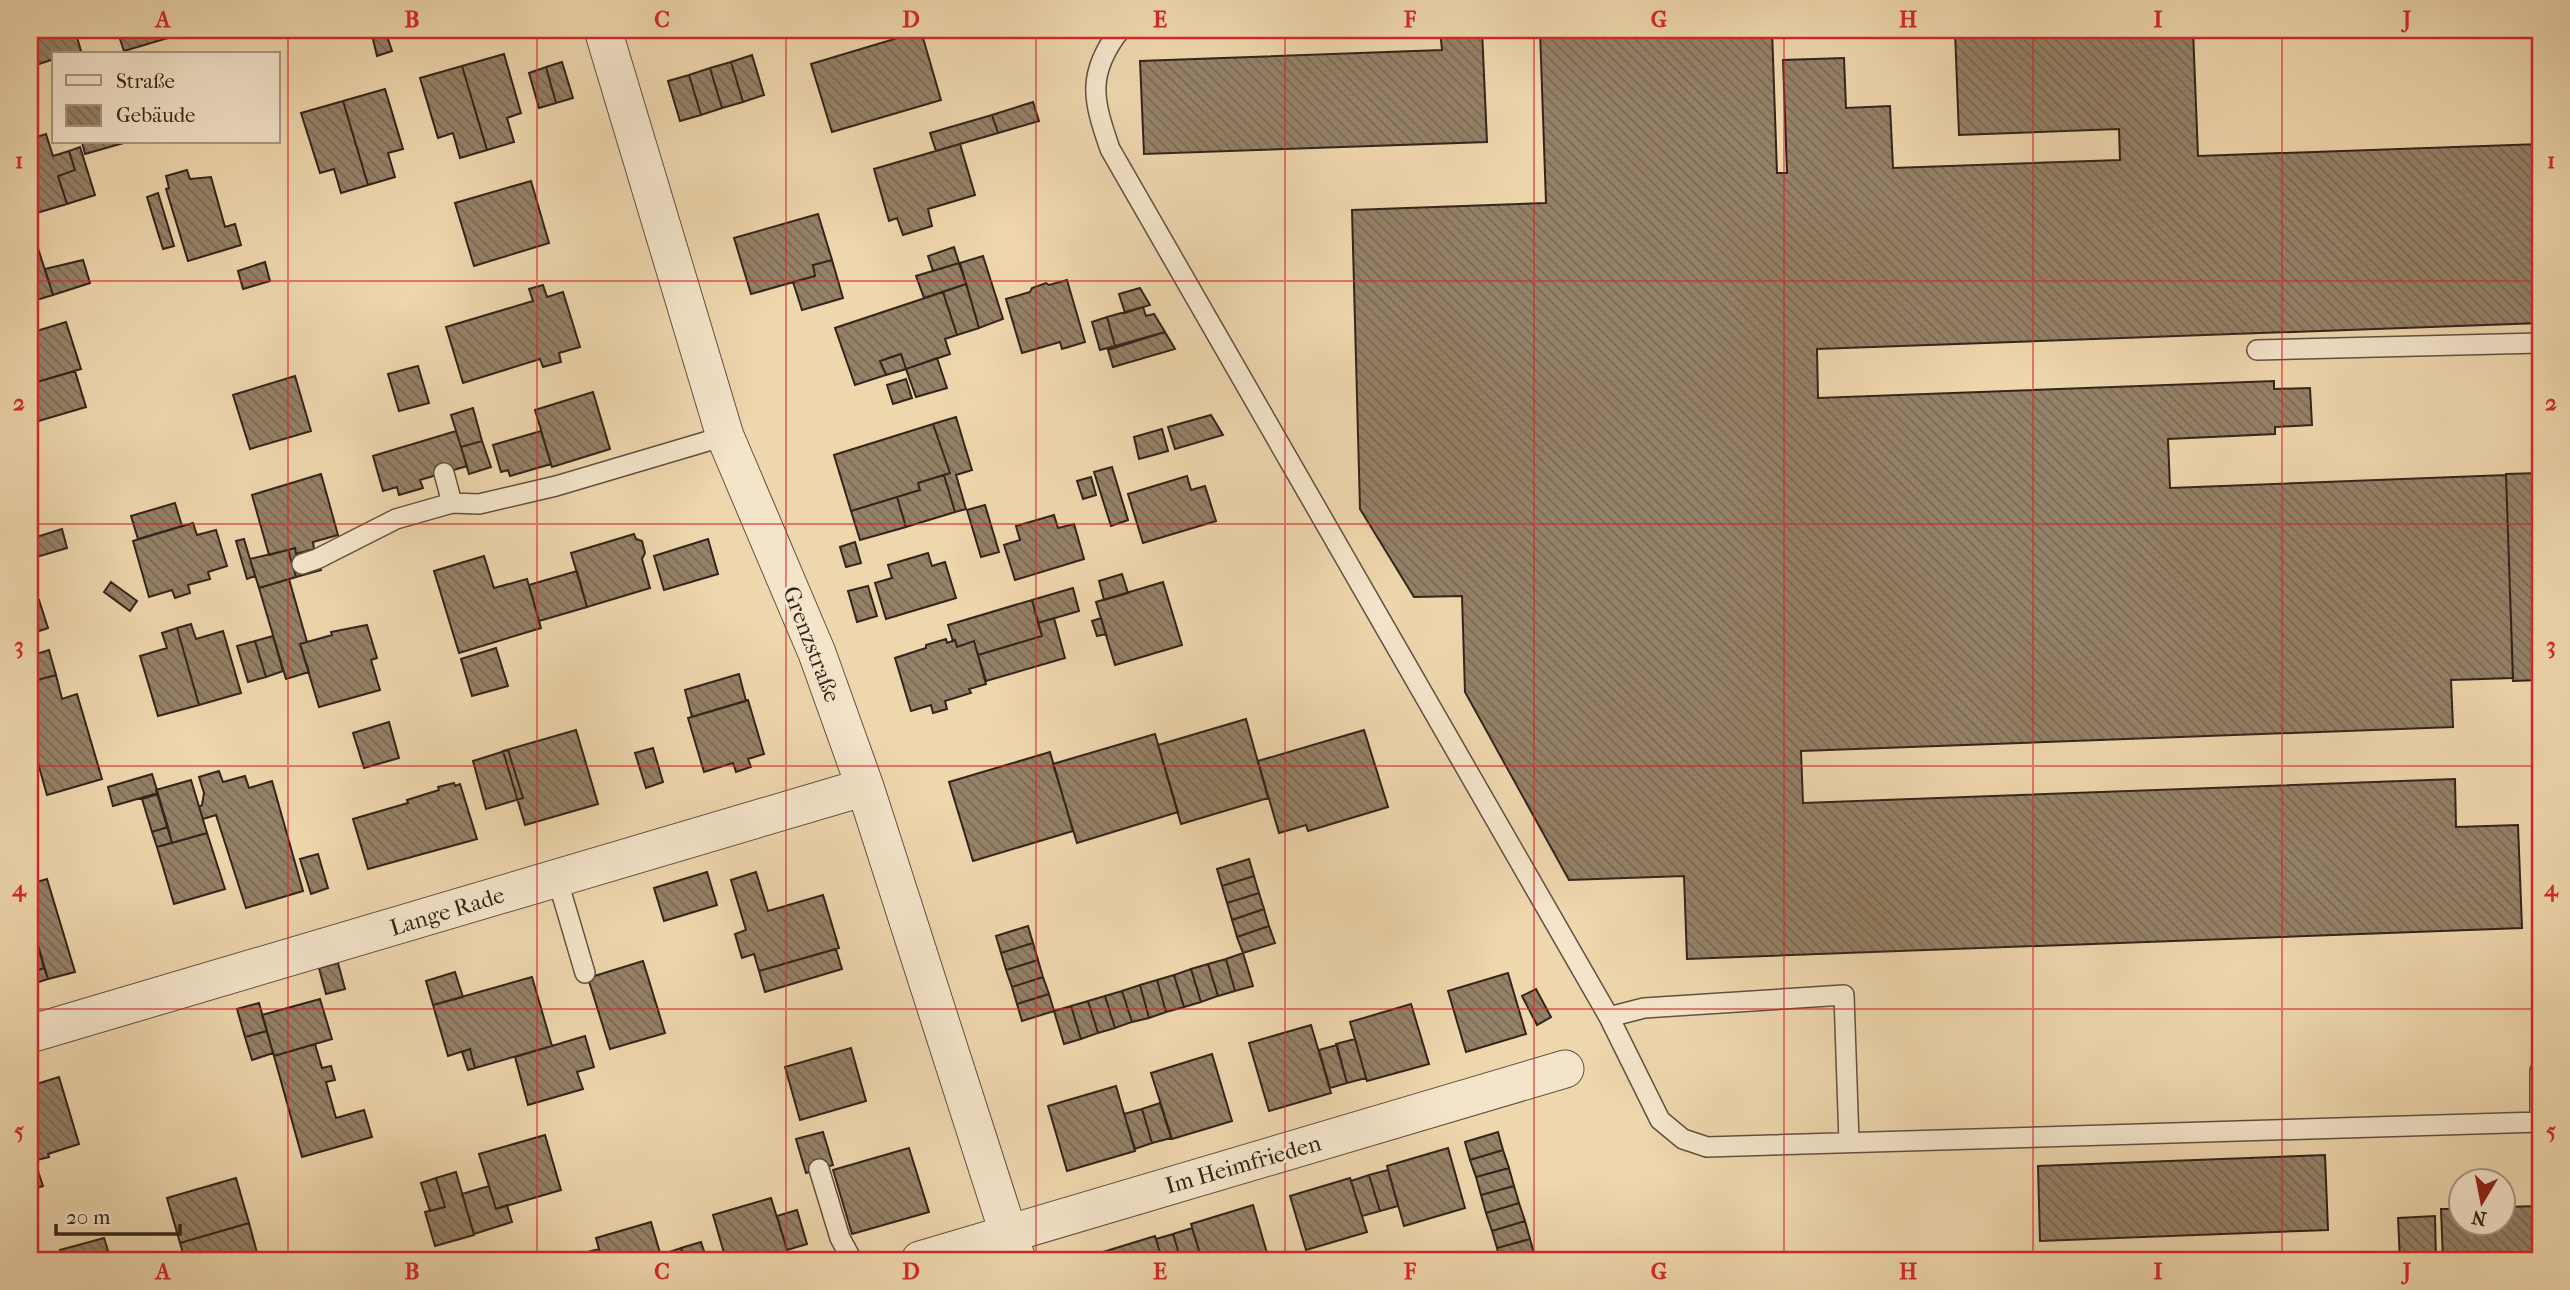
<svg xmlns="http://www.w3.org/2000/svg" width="2570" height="1290" font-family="'IM FELL French Canon',serif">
<defs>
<pattern id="building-back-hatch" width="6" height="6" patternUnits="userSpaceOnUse" patternTransform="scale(1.75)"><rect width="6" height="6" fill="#958167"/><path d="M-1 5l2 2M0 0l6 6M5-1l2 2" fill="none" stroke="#7a6954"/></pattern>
</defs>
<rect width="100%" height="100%" fill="#eed6ad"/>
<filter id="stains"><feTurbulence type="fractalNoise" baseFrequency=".00286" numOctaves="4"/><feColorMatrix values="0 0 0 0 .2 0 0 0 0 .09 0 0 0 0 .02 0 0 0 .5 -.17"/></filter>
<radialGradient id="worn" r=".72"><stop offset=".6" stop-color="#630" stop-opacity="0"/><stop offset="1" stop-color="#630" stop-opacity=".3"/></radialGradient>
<!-- building -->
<path fill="url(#building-back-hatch)" stroke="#34241b" stroke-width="2" d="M 30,30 L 75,30 L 81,51 L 71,54 L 54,54 L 54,59 L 30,67 Z
M 117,30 L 177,30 L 178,35 L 124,51 Z
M 377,30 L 385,30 L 392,51 L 377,56 L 371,31 Z
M 1440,30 L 1482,30 L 1487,142 L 1144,154 L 1140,61 L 1442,50 Z
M 1540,30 L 1772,30 L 1777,173 L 1787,173 L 1783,60 L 1844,58 L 1846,108 L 1890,106 L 1893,168 L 2120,160 L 2119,129 L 1959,135 L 1955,30 L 2193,30 L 2198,156 L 2540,144 L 2540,323 L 1817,349 L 1818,398 L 2274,381 L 2274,389 L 2310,388 L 2312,425 L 2275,427 L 2275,434 L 2168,439 L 2170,488 L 2506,475 L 2513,678 L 2451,680 L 2453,727 L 1801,751 L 1803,803 L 2455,779 L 2456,827 L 2518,825 L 2522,928 L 1687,959 L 1684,876 L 1569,880 L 1465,692 L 1462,596 L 1414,597 L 1360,509 L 1352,210 L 1546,203 Z
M 921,31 L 941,100 L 832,132 L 811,64 Z
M 504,54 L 521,113 L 507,118 L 514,142 L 487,150 L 462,66 Z
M 752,55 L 764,95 L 743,102 L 731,62 Z
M 562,62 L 573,98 L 556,103 L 546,67 Z
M 731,62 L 743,102 L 722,108 L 710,68 Z
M 462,66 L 487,150 L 460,158 L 453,133 L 438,138 L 420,78 Z
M 546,67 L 556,103 L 539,108 L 529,73 Z
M 710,68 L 722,108 L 701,115 L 689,75 Z
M 689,75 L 701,115 L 680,121 L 668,81 Z
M 385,89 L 403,149 L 388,153 L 395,177 L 368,185 L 343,101 Z
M 343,101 L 368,185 L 341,193 L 334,169 L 320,173 L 301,113 Z
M 1033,102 L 1039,121 L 998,133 L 992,115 Z
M 992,115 L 998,133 L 936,151 L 930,133 Z
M 46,134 L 53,156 L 69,151 L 75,170 L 58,176 L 67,204 L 30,215 L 30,139 Z
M 82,142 L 127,142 L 85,154 Z
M 960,144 L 975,195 L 928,209 L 932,226 L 903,235 L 897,218 L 889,221 L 874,169 Z
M 80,147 L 95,195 L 67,204 L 58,176 L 75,170 L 69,151 Z
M 187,170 L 190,179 L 211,177 L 225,227 L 235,224 L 241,245 L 188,261 L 166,189 L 169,188 L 166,176 Z
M 531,181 L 549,243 L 474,266 L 455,203 Z
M 158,193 L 174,246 L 163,249 L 147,197 Z
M 818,214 L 832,260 L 813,265 L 815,276 L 751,294 L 734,238 Z
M 35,239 L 53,295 L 30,302 L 30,240 Z
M 954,247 L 959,263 L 933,271 L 928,256 Z
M 983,256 L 1003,319 L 979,328 L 960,263 Z
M 83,260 L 90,283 L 53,295 L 45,269 Z
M 832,260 L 843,298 L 802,310 L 793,282 L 815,276 L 813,265 Z
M 265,262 L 270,281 L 243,289 L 238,271 Z
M 959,263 L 966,284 L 924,298 L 916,276 Z
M 1067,280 L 1085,342 L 1062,349 L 1060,342 L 1022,353 L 1006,299 L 1030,292 L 1032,288 L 1046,283 L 1049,285 Z
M 966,284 L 979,328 L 957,335 L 943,292 Z
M 543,285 L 547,297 L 563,292 L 580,347 L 559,353 L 561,362 L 543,367 L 540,359 L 463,383 L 446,327 L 533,301 L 529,289 Z
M 1140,288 L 1150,305 L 1125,313 L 1119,294 Z
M 943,292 L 957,335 L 945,339 L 950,354 L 906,369 L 901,354 L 891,357 L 880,361 L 886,375 L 855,385 L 835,328 Z
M 1143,307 L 1146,316 L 1154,314 L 1165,332 L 1115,346 L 1107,317 Z
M 1107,317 L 1115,346 L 1100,350 L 1092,322 Z
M 66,322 L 81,369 L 30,384 L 30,333 Z
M 1165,332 L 1175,349 L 1113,367 L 1108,350 Z
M 901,354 L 906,369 L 886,375 L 880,361 Z
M 937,358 L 947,388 L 916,397 L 906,369 Z
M 418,366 L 429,403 L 399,411 L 388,374 Z
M 75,371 L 86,407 L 32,423 L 30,384 Z
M 295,376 L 311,431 L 250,449 L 233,395 Z
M 906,379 L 912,398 L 893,404 L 887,385 Z
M 593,392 L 610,449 L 552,467 L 535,410 Z
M 473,408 L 482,441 L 461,447 L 451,415 Z
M 1211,415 L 1223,435 L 1175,449 L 1168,427 Z
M 956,417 L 972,470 L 956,475 L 966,509 L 955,512 L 944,475 L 950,473 L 933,424 Z
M 933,424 L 950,473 L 918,483 L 920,490 L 851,511 L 834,455 Z
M 1162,429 L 1168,451 L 1139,459 L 1134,437 Z
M 456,431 L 467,466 L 420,480 L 423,488 L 399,495 L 397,487 L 383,491 L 373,456 Z
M 541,431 L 551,464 L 510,476 L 508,470 L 501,472 L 493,445 Z
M 482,441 L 491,467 L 469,474 L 461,447 Z
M 1112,467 L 1128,520 L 1111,526 L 1094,472 Z
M 2540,473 L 2540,680 L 2513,681 L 2506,474 Z
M 321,474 L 338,535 L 313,542 L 314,549 L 296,554 L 295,548 L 269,555 L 252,495 Z
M 944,475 L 955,512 L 906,527 L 897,497 L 920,490 L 918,483 Z
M 1187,476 L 1191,490 L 1205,486 L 1216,521 L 1143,543 L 1128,494 Z
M 1091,477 L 1096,495 L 1083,499 L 1077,481 Z
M 897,497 L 906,527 L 860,540 L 851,511 Z
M 175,503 L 182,526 L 138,539 L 131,516 Z
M 985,505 L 999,552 L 981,557 L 967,510 Z
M 1054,515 L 1058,528 L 1074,524 L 1084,559 L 1015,580 L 1004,545 L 1020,540 L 1016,526 Z
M 193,523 L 197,535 L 216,530 L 227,566 L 208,572 L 210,579 L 188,585 L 190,593 L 175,598 L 172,590 L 149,597 L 133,541 Z
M 62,529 L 67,548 L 30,559 L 30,539 Z
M 634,534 L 636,539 L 642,541 L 645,553 L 642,559 L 650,588 L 587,607 L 571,553 Z
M 244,539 L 255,576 L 247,579 L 236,541 Z
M 708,539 L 718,574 L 664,590 L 654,556 Z
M 855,542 L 861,563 L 846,567 L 840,547 Z
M 295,548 L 296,554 L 314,549 L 321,570 L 296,577 L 288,550 Z
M 288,550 L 296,577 L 259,588 L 250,559 Z
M 928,553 L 932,566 L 945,562 L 956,598 L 886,619 L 875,583 L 892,578 L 888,565 Z
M 484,556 L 494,588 L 527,579 L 541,628 L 459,653 L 434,571 Z
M 577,571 L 587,607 L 539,621 L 529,585 Z
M 1122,574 L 1128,593 L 1104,600 L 1099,581 Z
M 289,579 L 307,642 L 300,644 L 309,672 L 286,679 L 259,588 Z
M 111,582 L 137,601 L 130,611 L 104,592 Z
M 1163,582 L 1182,645 L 1115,665 L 1096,602 Z
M 868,586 L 877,616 L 857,622 L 848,591 Z
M 1073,588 L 1079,611 L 1038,623 L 1032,600 Z
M 39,600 L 48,628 L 30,634 L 30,602 Z
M 1032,600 L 1042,636 L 978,655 L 974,641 L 957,647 L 955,640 L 953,641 L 948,625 Z
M 1054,618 L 1065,658 L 986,681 L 978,655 L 1042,636 L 1038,623 Z
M 1101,618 L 1106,634 L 1097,636 L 1092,621 Z
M 191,624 L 196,639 L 223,631 L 241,693 L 199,705 L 177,628 Z
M 367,625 L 377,658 L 371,660 L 380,690 L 319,707 L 300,644 L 332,635 L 331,632 Z
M 177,628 L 199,705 L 158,716 L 140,656 L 167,648 L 162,633 Z
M 273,636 L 283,671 L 266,677 L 255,641 Z
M 946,639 L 947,643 L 955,640 L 957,647 L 974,641 L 986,684 L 969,689 L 971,693 L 945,701 L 947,709 L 933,713 L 931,705 L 911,711 L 895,658 L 926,648 L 926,645 Z
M 255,641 L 266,677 L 248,682 L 237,646 Z
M 496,648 L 508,686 L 472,696 L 461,659 Z
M 49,650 L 56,675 L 30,682 L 30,656 Z
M 739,674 L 746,701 L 692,717 L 685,690 Z
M 56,675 L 62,699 L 77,694 L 102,779 L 47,795 L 30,735 L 30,682 Z
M 748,700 L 764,754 L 748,759 L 751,767 L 736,772 L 733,763 L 704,772 L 688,718 Z
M 1246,719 L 1268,798 L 1181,824 L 1158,745 Z
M 389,722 L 399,758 L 364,768 L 353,733 Z
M 576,730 L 598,804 L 525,825 L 503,751 Z
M 1364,730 L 1388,807 L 1308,831 L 1306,825 L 1279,833 L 1258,761 Z
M 1155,734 L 1178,812 L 1077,843 L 1053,764 Z
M 653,748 L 663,782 L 646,788 L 635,753 Z
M 508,750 L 523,798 L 486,809 L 473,761 Z
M 1050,752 L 1073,831 L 973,861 L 949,782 Z
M 219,771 L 223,782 L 245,776 L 249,788 L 272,781 L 303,891 L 246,908 L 216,815 L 203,819 L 199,807 L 202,805 L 204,793 L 199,777 Z
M 152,774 L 158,793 L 113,806 L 108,787 Z
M 191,780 L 207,833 L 172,843 L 156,790 Z
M 454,783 L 455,786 L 460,784 L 477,839 L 368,869 L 353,819 L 408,803 L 407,800 L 439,790 L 438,787 Z
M 158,794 L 168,827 L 152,832 L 142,799 Z
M 168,827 L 172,843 L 157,847 L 152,832 Z
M 207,833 L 225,889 L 174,904 L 157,847 Z
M 318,854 L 328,888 L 311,894 L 300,859 Z
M 1249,859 L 1254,876 L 1222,886 L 1217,869 Z
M 707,872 L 717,905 L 664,921 L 654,888 Z
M 756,872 L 768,911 L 823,895 L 839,948 L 759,971 L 754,954 L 742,958 L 735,934 L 746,930 L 731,880 Z
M 1254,876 L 1259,893 L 1227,903 L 1222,886 Z
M 47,879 L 75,972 L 48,979 L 30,918 L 30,884 Z
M 1259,893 L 1264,909 L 1232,920 L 1227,903 Z
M 1264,909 L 1269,926 L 1237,937 L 1232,920 Z
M 30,918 L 44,968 L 30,973 Z
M 1028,926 L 1033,943 L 1001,953 L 996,936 Z
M 1269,926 L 1275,943 L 1243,953 L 1237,937 Z
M 1033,943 L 1038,960 L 1006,970 L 1001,953 Z
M 836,949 L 842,969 L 765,992 L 759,971 Z
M 1243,953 L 1253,986 L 1235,991 L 1226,959 Z
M 1226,959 L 1235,991 L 1218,996 L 1208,964 Z
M 1038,960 L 1043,977 L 1012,987 L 1006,970 Z
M 643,961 L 665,1033 L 610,1049 L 588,978 Z
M 338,963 L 345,989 L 326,994 L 319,968 Z
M 1208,964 L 1218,996 L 1201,1002 L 1191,969 Z
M 44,968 L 48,979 L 30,985 L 30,973 Z
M 1191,969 L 1201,1002 L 1184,1007 L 1174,975 Z
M 455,972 L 463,997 L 433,1005 L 426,981 Z
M 1508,973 L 1526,1034 L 1466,1052 L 1448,991 Z
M 1174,975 L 1184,1007 L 1166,1012 L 1157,980 Z
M 532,977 L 552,1046 L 475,1068 L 470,1049 L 448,1056 L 433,1005 Z
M 1043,977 L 1049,994 L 1017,1004 L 1012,987 Z
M 1157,980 L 1166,1012 L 1149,1018 L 1140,985 Z
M 1140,985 L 1149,1018 L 1132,1022 L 1122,991 Z
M 1536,989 L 1551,1017 L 1537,1025 L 1522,996 Z
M 1122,991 L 1132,1022 L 1115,1028 L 1105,996 Z
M 1049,994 L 1054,1011 L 1022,1021 L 1017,1004 Z
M 1105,996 L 1115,1028 L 1098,1033 L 1088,1001 Z
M 320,999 L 332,1039 L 274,1056 L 262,1015 Z
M 1088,1001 L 1098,1033 L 1081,1039 L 1071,1006 Z
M 259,1003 L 267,1031 L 245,1037 L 237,1009 Z
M 1411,1004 L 1429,1064 L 1367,1081 L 1350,1022 Z
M 1071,1006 L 1081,1039 L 1064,1044 L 1054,1011 Z
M 1311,1025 L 1331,1093 L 1269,1111 L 1249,1043 Z
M 267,1031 L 273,1053 L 252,1060 L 245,1037 Z
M 585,1036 L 594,1067 L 577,1072 L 583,1089 L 528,1105 L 515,1057 Z
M 1355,1039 L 1366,1078 L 1347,1083 L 1336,1044 Z
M 315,1044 L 322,1068 L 331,1066 L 335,1080 L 326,1082 L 336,1118 L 364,1110 L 372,1137 L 302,1157 L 274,1056 Z
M 1337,1045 L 1347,1083 L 1330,1088 L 1319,1050 Z
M 851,1048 L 866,1101 L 800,1120 L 785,1067 Z
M 470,1049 L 475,1068 L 468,1070 L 462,1052 Z
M 1212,1054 L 1232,1121 L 1172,1139 L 1151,1073 Z
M 59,1077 L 79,1144 L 48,1154 L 49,1157 L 37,1160 L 36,1157 L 30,1159 L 30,1086 Z
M 1116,1086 L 1135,1151 L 1067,1171 L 1048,1106 Z
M 1160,1103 L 1171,1138 L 1152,1143 L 1142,1109 Z
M 1142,1109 L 1152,1143 L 1135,1149 L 1124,1114 Z
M 823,1132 L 833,1165 L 806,1173 L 796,1139 Z
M 1498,1132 L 1503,1150 L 1470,1160 L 1465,1142 Z
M 545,1135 L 561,1190 L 496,1209 L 479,1154 Z
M 909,1148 L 929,1212 L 852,1234 L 833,1170 Z
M 1448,1148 L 1465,1208 L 1404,1226 L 1387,1166 Z
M 1503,1150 L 1509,1168 L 1476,1177 L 1470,1160 Z
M 2325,1155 L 2328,1230 L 2040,1241 L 2038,1166 Z
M 36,1165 L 43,1186 L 30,1190 L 30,1167 Z
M 1509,1168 L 1514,1186 L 1481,1195 L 1476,1177 Z
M 1388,1170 L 1398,1206 L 1380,1211 L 1369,1175 Z
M 456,1172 L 474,1235 L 435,1246 L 425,1212 L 445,1207 L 436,1178 Z
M 1369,1175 L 1380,1211 L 1362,1216 L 1351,1181 Z
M 236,1178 L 249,1223 L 180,1243 L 167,1198 Z
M 436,1178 L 445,1207 L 430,1211 L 421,1183 Z
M 1350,1178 L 1367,1232 L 1306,1250 L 1290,1196 Z
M 489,1186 L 496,1209 L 507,1205 L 512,1222 L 474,1234 L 462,1194 Z
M 1514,1186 L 1519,1203 L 1486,1213 L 1481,1195 Z
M 771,1198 L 788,1253 L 765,1260 L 726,1260 L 713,1215 Z
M 1519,1203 L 1525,1221 L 1492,1231 L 1486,1213 Z
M 1253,1205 L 1269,1260 L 1202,1260 L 1191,1224 Z
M 2540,1206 L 2540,1260 L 2443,1260 L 2441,1209 L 2462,1209 L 2462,1224 L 2504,1224 L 2504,1207 Z
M 797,1210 L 807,1244 L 787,1250 L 777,1216 Z
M 2435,1216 L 2436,1260 L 2400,1260 L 2398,1218 Z
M 1525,1221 L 1530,1239 L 1497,1248 L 1492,1231 Z
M 651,1222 L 662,1260 L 602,1260 L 596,1238 Z
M 249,1223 L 259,1260 L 185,1260 L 180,1243 Z
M 1192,1228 L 1202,1260 L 1181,1260 L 1173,1234 Z
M 1173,1234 L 1181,1260 L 1162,1260 L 1156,1239 Z
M 1155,1236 L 1162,1260 L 1091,1260 L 1090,1256 Z
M 104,1238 L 111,1260 L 63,1260 L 60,1250 Z
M 1530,1239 L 1535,1256 L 1522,1260 L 1500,1260 L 1497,1248 Z
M 701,1242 L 707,1260 L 684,1260 L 681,1248 Z
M 681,1248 L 684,1260 L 662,1260 L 660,1255 Z
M 599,1249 L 602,1260 L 582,1260 L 580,1254 Z"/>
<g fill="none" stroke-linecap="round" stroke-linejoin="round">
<defs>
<path id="service" d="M 1120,30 C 1086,74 1093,100 1110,149 L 1609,1017 L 1660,1120 L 1683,1139 L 1707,1147 L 2540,1122 L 2540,1071
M 2257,350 L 2540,343
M 444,473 L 452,503
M 302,564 L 317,559 L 396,519 L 452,503 L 479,504 L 556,486 L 725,436
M 557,878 L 585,973
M 1609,1017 L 1644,1008 L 1844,995 L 1849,1142
M 819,1169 L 840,1238 L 852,1260"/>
<path id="minor" d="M 603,30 L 725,436 L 817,653 L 865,787 L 1017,1260
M 30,1034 L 865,787
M 920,1260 L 1565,1069"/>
</defs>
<!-- service casing -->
<use href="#service" stroke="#625040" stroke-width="22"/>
<!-- minor casing -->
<use href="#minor" stroke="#625040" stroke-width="39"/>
<!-- service -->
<use href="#service" stroke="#f4e4ca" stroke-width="19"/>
<!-- minor -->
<use href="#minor" stroke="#f4e4ca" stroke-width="37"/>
</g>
<!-- grid -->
<path fill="none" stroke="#d62828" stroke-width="2" stroke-opacity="0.55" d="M 288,30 L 288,1260M 537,30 L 537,1260M 786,30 L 786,1260M 1036,30 L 1036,1260M 1285,30 L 1285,1260M 1534,30 L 1534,1260M 1784,30 L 1784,1260M 2033,30 L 2033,1260M 2282,30 L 2282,1260M 30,281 L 2540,281M 30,524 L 2540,524M 30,766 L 2540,766M 30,1009 L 2540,1009"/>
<g text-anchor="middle" stroke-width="6" stroke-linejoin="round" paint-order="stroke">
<!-- street labels -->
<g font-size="23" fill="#34241b" stroke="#f4e4ca">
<text transform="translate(812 644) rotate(69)" y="8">Grenzstraße</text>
<text transform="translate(447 911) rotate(-17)" y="8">Lange Rade</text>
<text transform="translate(1243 1164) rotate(-16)" y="8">Im Heimfrieden</text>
</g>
</g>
<!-- margin -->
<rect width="2570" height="1290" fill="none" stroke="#eed6ad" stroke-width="77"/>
<!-- legend -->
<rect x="52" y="52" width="228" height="91" fill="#f4e4ca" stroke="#a79784" stroke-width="2"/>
<rect x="66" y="75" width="35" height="10" fill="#f4e4ca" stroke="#a79784" stroke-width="2"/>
<text x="116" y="88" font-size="21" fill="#34241b">Straße</text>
<rect x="66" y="105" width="35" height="21" fill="url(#building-back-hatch)" stroke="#a79784" stroke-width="2"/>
<text x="116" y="122" font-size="21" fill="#34241b">Gebäude</text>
<!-- north arrow -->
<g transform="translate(2482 1202) rotate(190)"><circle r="33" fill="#f4e4ca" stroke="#a79784" stroke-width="2"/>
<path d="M0-5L12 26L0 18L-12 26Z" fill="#8f2418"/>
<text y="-10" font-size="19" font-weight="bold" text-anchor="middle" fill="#34241b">N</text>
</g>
<!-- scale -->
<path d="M56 1224v10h124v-10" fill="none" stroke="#34241b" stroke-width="3.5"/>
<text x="66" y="1224" font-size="21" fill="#34241b" stroke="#f4e4ca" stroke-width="5" paint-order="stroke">20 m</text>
<rect x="38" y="38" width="2494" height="1214" fill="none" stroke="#d62828" stroke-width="2.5"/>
<g font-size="23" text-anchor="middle" font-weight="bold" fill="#d62828">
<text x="163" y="27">A</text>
<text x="412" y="27">B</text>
<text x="662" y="27">C</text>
<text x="911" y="27">D</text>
<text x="1160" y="27">E</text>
<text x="1410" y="27">F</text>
<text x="1659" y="27">G</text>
<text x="1908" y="27">H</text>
<text x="2158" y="27">I</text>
<text x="2407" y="27">J</text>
<text x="19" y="168">1</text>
<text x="2551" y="168">1</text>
<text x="19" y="410">2</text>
<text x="2551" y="410">2</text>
<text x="19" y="653">3</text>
<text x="2551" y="653">3</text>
<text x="19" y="896">4</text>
<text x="2551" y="896">4</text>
<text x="19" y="1138">5</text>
<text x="2551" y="1138">5</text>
<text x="163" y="1279">A</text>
<text x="412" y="1279">B</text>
<text x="662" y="1279">C</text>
<text x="911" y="1279">D</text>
<text x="1160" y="1279">E</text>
<text x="1410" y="1279">F</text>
<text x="1659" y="1279">G</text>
<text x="1908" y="1279">H</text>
<text x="2158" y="1279">I</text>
<text x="2407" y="1279">J</text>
</g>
<rect width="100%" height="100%" filter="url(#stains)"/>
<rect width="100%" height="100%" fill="url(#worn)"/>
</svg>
